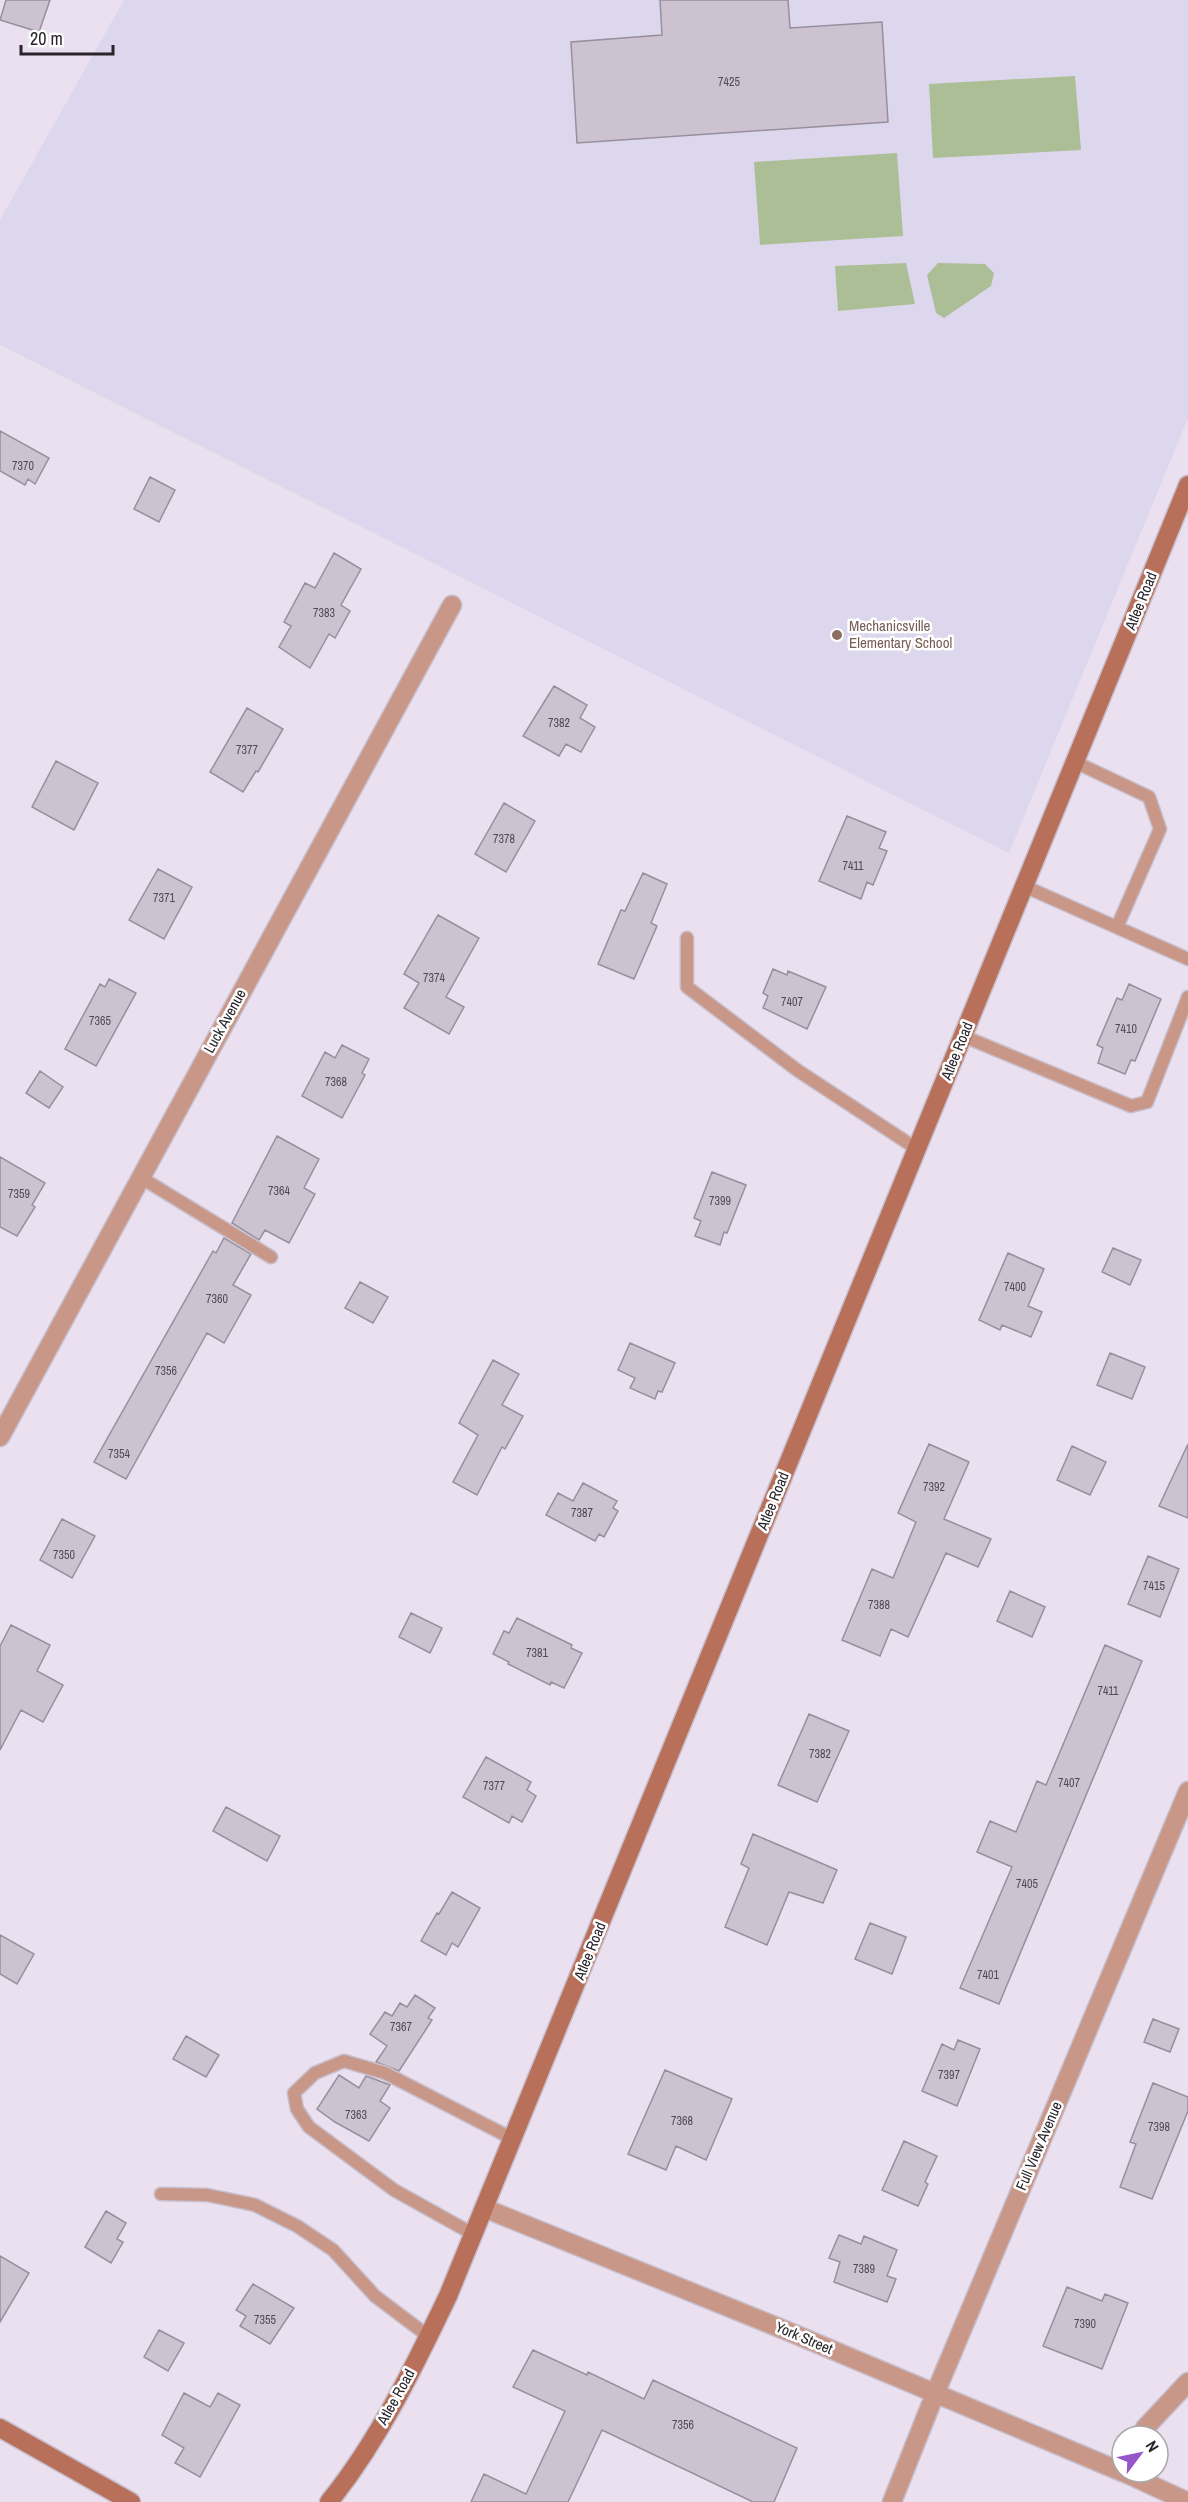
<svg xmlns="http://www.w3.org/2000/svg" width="1188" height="2502" font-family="'Archivo Narrow',sans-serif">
<rect width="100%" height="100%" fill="#eae0ef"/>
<!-- education -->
<path fill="#dcd7ed" d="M 124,0 L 1188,0 L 1188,418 L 1009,853 L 0,345 L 0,220 Z"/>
<!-- green -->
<path fill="#acbe96" d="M 1075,76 L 1081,150 L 933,158 L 929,84 Z
M 897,153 L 903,236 L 760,245 L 754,162 Z
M 906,263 L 915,304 L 838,311 L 835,266 Z
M 938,263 L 985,264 L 994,273 L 991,286 L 944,318 L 936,313 L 927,275 Z"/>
<!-- building -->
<path fill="#ccc2d0" stroke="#988f9d" stroke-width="1.5" d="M 6,0 L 50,0 L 39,32 L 0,20 Z
M 660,0 L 788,0 L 790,28 L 882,22 L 888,122 L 577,143 L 571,42 L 662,35 Z
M 0,431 L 49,458 L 35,484 L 28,479 L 25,485 L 0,471 Z
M 150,477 L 175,490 L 159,522 L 134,509 Z
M 334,553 L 361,569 L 341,605 L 350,611 L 335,638 L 329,634 L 310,668 L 279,647 L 291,626 L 284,622 L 305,583 L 315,588 Z
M 554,686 L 587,705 L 580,718 L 595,727 L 581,752 L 566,744 L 559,756 L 523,736 Z
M 247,708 L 283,729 L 258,772 L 256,771 L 243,792 L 210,772 Z
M 56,761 L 98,783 L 74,830 L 32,807 Z
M 504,803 L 535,821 L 506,872 L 475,854 Z
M 847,816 L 886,832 L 879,848 L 887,851 L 873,885 L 867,882 L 861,899 L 819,881 Z
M 158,869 L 192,887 L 164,939 L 129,920 Z
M 643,873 L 667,884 L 651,923 L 657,926 L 634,979 L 598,964 L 621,910 L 625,911 Z
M 438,915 L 479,938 L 446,997 L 464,1007 L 449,1034 L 404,1008 L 419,983 L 404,974 Z
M 773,969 L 787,975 L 788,971 L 826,987 L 807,1029 L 763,1008 L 768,996 L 763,993 Z
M 109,979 L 136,993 L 96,1066 L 65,1049 L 100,984 L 105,987 Z
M 1129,984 L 1161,999 L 1135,1061 L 1131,1060 L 1125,1074 L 1098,1063 L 1103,1048 L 1097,1045 L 1117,998 L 1122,1000 Z
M 342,1045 L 369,1059 L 362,1073 L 365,1075 L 342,1118 L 302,1096 L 325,1052 L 335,1058 Z
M 40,1071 L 63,1087 L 49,1108 L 26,1093 Z
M 277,1136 L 319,1159 L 304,1188 L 315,1194 L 289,1243 L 265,1230 L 259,1240 L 232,1223 Z
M 0,1157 L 45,1183 L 32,1205 L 35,1207 L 17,1236 L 0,1227 Z
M 712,1172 L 746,1185 L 727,1233 L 724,1232 L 720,1245 L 695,1236 L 701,1221 L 694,1218 Z
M 224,1238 L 251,1254 L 233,1285 L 251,1295 L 224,1343 L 207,1333 L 126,1479 L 94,1462 L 213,1251 L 216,1253 Z
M 1113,1248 L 1141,1260 L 1130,1285 L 1102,1272 Z
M 1008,1253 L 1044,1269 L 1028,1306 L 1042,1312 L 1031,1337 L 1002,1325 L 1000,1330 L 979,1320 Z
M 360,1282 L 388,1297 L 373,1323 L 345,1308 Z
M 630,1343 L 675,1363 L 662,1392 L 658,1391 L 655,1399 L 630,1388 L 635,1378 L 618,1370 Z
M 1110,1353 L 1145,1367 L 1132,1399 L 1097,1385 Z
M 493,1360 L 519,1374 L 502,1405 L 523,1416 L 505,1449 L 502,1447 L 477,1495 L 453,1482 L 478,1435 L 459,1423 Z
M 929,1444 L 969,1462 L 944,1519 L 991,1539 L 978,1567 L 946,1553 L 908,1637 L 891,1629 L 880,1656 L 842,1640 L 872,1569 L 893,1578 L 916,1522 L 898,1513 Z
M 1188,1444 L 1188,1518 L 1159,1506 Z
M 1072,1446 L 1106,1462 L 1090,1495 L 1057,1480 Z
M 583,1483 L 617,1501 L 613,1508 L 618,1511 L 604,1537 L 599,1534 L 595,1541 L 546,1515 L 558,1493 L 573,1501 Z
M 62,1519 L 95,1536 L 72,1578 L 40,1560 Z
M 1148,1556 L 1179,1569 L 1160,1617 L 1128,1604 Z
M 1010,1591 L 1045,1607 L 1032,1637 L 997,1621 Z
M 411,1613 L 442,1628 L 430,1653 L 399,1637 Z
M 517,1618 L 572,1645 L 571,1648 L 582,1653 L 564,1688 L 551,1682 L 550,1685 L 508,1664 L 509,1662 L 493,1654 L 504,1631 L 509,1633 Z
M 11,1625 L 50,1645 L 37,1671 L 63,1685 L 43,1722 L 21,1710 L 0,1750 L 0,1646 Z
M 1105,1645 L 1142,1661 L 999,2004 L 960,1988 L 1012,1867 L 977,1852 L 990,1821 L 1016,1832 L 1037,1781 L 1046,1785 Z
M 809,1714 L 849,1731 L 817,1802 L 778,1785 Z
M 486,1757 L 531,1782 L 527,1790 L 536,1796 L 522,1822 L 512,1816 L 509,1823 L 463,1797 Z
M 226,1807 L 280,1836 L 267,1861 L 213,1831 Z
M 753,1834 L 837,1870 L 823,1903 L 789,1892 L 767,1945 L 725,1927 L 749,1868 L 741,1864 Z
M 452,1892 L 480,1908 L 458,1947 L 452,1943 L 446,1955 L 421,1941 L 437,1913 L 439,1914 Z
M 870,1923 L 906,1937 L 892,1974 L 855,1959 Z
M 0,1935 L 34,1954 L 17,1984 L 0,1974 Z
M 415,1995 L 435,2008 L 428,2018 L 432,2020 L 399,2071 L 376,2062 L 387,2046 L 370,2034 L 385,2012 L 392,2016 L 400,2003 L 407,2007 Z
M 1153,2019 L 1179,2029 L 1170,2052 L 1144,2042 Z
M 186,2036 L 219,2055 L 206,2077 L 173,2059 Z
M 958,2040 L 980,2049 L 957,2106 L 922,2091 L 942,2044 L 954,2050 Z
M 665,2070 L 732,2099 L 706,2160 L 676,2146 L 666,2170 L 628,2154 Z
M 339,2075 L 359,2088 L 366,2076 L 390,2085 L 380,2101 L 390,2108 L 369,2141 L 335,2122 L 317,2109 Z
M 1153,2083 L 1188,2097 L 1188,2111 L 1152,2199 L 1120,2187 L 1136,2144 L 1130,2142 Z
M 904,2141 L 937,2156 L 925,2182 L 928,2184 L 918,2206 L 882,2190 Z
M 106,2211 L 126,2223 L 117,2239 L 123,2242 L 111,2263 L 85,2247 Z
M 839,2235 L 861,2244 L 864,2236 L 897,2250 L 887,2276 L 896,2279 L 887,2302 L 834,2282 L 840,2262 L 829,2258 Z
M 0,2256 L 29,2273 L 0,2322 Z
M 253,2284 L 294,2308 L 270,2344 L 240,2326 L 246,2316 L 236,2310 Z
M 1067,2287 L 1102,2301 L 1105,2294 L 1128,2303 L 1102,2369 L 1043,2346 Z
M 159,2330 L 184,2343 L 168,2371 L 144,2357 Z
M 533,2350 L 587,2375 L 588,2372 L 644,2399 L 653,2380 L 797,2448 L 774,2502 L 753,2502 L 602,2430 L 568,2502 L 471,2502 L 484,2474 L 526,2494 L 565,2411 L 513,2387 Z
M 184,2393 L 210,2407 L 218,2393 L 240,2405 L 200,2477 L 175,2463 L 184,2448 L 162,2435 Z"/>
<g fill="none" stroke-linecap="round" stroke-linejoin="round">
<defs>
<path id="lane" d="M 1075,762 L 1149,797 L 1160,829 L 1117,927
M 1024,886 L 1188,959
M 687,938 L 687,987 L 797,1070 L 917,1149
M 963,1036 L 1131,1106 L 1147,1102 L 1188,997
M 140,1177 L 271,1257
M 161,2194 L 207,2195 L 255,2205 L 297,2226 L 333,2250 L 375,2296 L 428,2336
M 473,2234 L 394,2190 L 309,2127 L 297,2109 L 294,2093 L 315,2073 L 344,2061 L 385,2073 L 513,2139"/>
<path id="street" d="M 0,1437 L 452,605
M 484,2208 L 792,2333 L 1122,2472
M 1141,2436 L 1145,2428 L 1188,2382
M 1123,2472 L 1188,2502
M 892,2502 L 935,2394 L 1188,1791"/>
<path id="secondary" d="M 0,2428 L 131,2502
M 329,2502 C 379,2440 414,2367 448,2296 L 1188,485"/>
</defs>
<!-- lane casing -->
<use href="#lane" stroke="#c7becc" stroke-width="15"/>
<!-- street casing -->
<use href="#street" stroke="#c7becc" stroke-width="21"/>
<!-- secondary casing -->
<use href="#secondary" stroke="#c7becc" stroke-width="21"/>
<!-- lane -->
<use href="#lane" stroke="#c99788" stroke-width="12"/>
<!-- street -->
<use href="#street" stroke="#c99788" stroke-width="18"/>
<!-- secondary -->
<use href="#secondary" stroke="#b8705b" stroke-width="18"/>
</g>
<!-- markers -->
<circle fill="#8d6e63" stroke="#fff" stroke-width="2" cx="837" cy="635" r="6"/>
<g text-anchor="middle" stroke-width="5" stroke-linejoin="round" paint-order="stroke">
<!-- number labels -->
<g font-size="12" fill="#514c54">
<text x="729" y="86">7425</text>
<text x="23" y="470">7370</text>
<text x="324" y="617">7383</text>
<text x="559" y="727">7382</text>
<text x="247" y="754">7377</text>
<text x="504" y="843">7378</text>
<text x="853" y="870">7411</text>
<text x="164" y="902">7371</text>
<text x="434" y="982">7374</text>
<text x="792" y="1006">7407</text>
<text x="100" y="1025">7365</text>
<text x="1126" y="1033">7410</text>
<text x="336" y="1086">7368</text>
<text x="279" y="1195">7364</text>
<text x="19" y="1198">7359</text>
<text x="720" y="1205">7399</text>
<text x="1015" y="1291">7400</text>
<text x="217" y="1303">7360</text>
<text x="166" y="1375">7356</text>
<text x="119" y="1458">7354</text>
<text x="934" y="1491">7392</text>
<text x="582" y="1517">7387</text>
<text x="64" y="1559">7350</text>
<text x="1154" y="1590">7415</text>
<text x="879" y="1609">7388</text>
<text x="537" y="1657">7381</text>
<text x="1108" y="1695">7411</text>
<text x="820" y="1758">7382</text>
<text x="1069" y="1787">7407</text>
<text x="494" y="1790">7377</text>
<text x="1027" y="1888">7405</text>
<text x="988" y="1979">7401</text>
<text x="401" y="2031">7367</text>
<text x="949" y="2079">7397</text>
<text x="356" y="2119">7363</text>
<text x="682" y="2125">7368</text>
<text x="1159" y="2131">7398</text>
<text x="864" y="2273">7389</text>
<text x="265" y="2324">7355</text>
<text x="1085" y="2328">7390</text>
<text x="683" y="2429">7356</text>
</g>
<!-- street labels -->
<g font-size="15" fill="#28242a" stroke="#fff">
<text transform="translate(1141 601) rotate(-68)" y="5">Atlee Road</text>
<text transform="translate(225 1021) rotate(-61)" y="5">Luck Avenue</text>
<text transform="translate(957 1051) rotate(-68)" y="5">Atlee Road</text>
<text transform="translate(773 1501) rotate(-68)" y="5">Atlee Road</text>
<text transform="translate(590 1951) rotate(-68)" y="5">Atlee Road</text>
<text transform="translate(1039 2146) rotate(-67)" y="5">Full View Avenue</text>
<text transform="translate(804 2338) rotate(23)" y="5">York Street</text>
<text transform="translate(396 2397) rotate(-61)" y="5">Atlee Road</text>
</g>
<!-- education labels -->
<g font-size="15" fill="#785e54" stroke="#fff" text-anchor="start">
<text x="849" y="631">Mechanicsville<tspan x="849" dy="17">Elementary School</tspan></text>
</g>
</g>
<!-- north arrow -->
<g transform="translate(1140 2454) rotate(58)"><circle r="28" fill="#ffffff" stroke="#a9a7aa" stroke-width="1.5"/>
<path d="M0-4.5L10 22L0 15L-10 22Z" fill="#9555cb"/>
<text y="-9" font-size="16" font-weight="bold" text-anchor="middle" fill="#28242a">N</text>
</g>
<!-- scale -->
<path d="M21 45v9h92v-9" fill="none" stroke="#28242a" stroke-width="3"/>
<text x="30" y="45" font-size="18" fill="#28242a" stroke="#ffffff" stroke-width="4.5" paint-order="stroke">20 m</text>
</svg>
